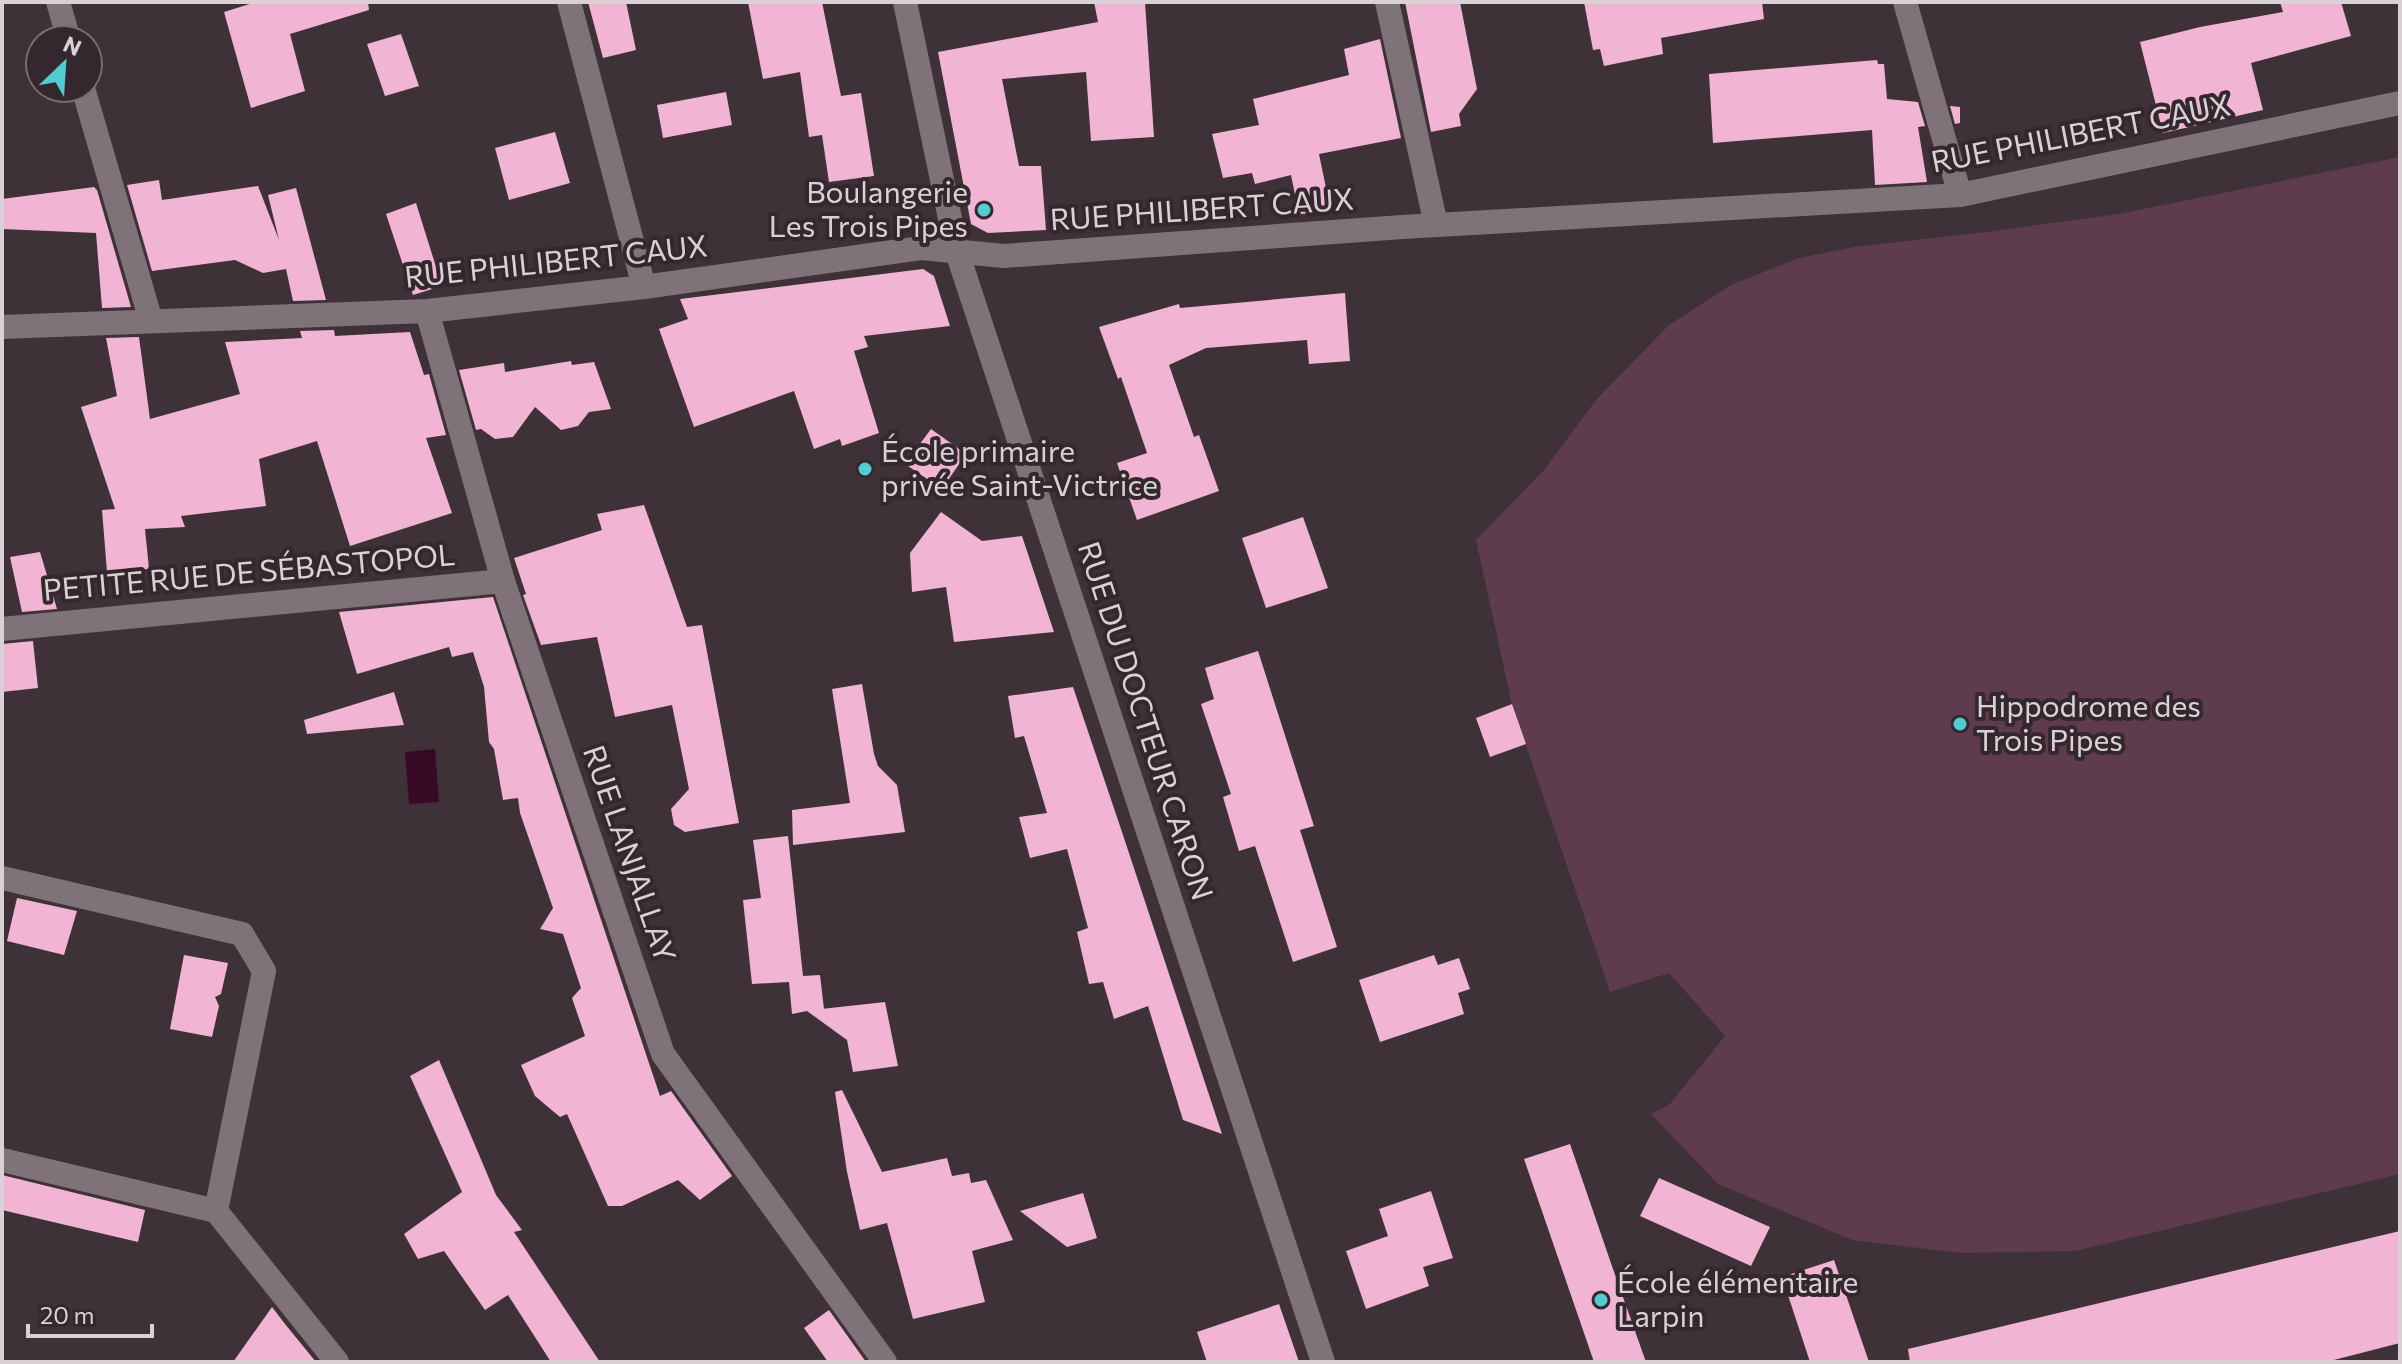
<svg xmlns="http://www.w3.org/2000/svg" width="2402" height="1364" font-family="Commissioner,sans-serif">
<rect width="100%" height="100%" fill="#3e3238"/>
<!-- green -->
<path fill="#5f3b4e" d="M 2400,157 L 2400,1174 L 2075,1251 L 1961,1253 L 1852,1240 L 1718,1184 L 1651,1114 L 1670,1104 L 1725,1036 L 1669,973 L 1610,992 L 1512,704 L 1476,540 L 1544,470 L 1596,400 L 1669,325 L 1731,285 L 1799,258 L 1854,247 L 1986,232 L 2119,214 Z"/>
<!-- water -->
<path fill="#370925" d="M 435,749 L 439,802 L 409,804 L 405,752 Z"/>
<!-- building -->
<path fill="#f1b4d2" d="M 256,2 L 368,2 L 369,10 L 290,34 L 305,91 L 251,108 L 224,12 Z
M 588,2 L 626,2 L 636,50 L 603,58 Z
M 748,2 L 822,2 L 841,96 L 861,93 L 874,176 L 829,182 L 822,135 L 809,137 L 800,72 L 763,79 Z
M 1094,2 L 1145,2 L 1154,137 L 1091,141 L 1086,72 L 1002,79 L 1019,166 L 1041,166 L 1046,230 L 988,233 L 971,224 L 938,52 L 1098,22 Z
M 1405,2 L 1460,2 L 1477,89 L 1459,114 L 1461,126 L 1431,132 Z
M 1584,2 L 1762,2 L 1764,19 L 1661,38 L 1663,54 L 1604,66 L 1600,49 L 1593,50 Z
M 2280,2 L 2341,2 L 2351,36 L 2251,63 L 2263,110 L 2163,133 L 2140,42 L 2200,27 L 2283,12 Z
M 401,34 L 419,86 L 385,96 L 367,44 Z
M 1380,39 L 1401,138 L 1319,154 L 1331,212 L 1299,214 L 1291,175 L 1255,184 L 1252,173 L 1223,178 L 1212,134 L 1259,125 L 1253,99 L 1349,75 L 1344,49 Z
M 1877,60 L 1878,64 L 1884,64 L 1887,99 L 1918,102 L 1925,126 L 1918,127 L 1927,182 L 1875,185 L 1872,130 L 1713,143 L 1709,74 Z
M 726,92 L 732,125 L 663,138 L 657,105 Z
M 1950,106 L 1960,107 L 1960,123 L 1955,124 Z
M 555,132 L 570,183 L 509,200 L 495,148 Z
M 159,180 L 162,200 L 258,186 L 279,240 L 268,195 L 296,188 L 326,300 L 293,301 L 286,269 L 263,273 L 235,260 L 152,271 L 127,185 Z
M 94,187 L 97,190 L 131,307 L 102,308 L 96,233 L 2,229 L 2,199 Z
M 416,203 L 442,286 L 413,295 L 386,214 Z
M 923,269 L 934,276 L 950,326 L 864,336 L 868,347 L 854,351 L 879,433 L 842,446 L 840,439 L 814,449 L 794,391 L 694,427 L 659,329 L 688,319 L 680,299 Z
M 1345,293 L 1350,361 L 1309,364 L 1307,340 L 1206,348 L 1169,365 L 1194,437 L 1199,435 L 1219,491 L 1137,520 L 1117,463 L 1147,453 L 1121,377 L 1118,379 L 1099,327 L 1179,304 L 1180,308 Z
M 334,330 L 335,336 L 410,332 L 424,375 L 429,374 L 446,435 L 426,438 L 452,513 L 350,546 L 317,441 L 259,459 L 266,506 L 181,516 L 185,527 L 145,529 L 149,569 L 107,572 L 102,510 L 115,509 L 81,407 L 117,396 L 106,338 L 139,337 L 150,419 L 240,394 L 225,342 L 302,338 L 300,331 Z
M 571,361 L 572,365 L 594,362 L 611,409 L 589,412 L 578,426 L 561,430 L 535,407 L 513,437 L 495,439 L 481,429 L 476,430 L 459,370 L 504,363 L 505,372 Z
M 931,429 L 966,454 L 942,489 L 905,464 Z
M 644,505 L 687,627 L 702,625 L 739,823 L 685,832 L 674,825 L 671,809 L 689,789 L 672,705 L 615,717 L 597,637 L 541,645 L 523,595 L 526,594 L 514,558 L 602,530 L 597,514 Z
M 941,512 L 982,541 L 1022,536 L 1054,632 L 954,642 L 946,587 L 912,592 L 910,553 Z
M 1303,517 L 1328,588 L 1266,608 L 1242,538 Z
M 40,552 L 57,609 L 22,612 L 10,557 Z
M 493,597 L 660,1096 L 671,1091 L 732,1176 L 700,1200 L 678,1180 L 622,1206 L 608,1206 L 567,1114 L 560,1117 L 535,1096 L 521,1065 L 585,1036 L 572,998 L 581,988 L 563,934 L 540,929 L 553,908 L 520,813 L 518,798 L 503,800 L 494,749 L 489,742 L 484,687 L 473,652 L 452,657 L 449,647 L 357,674 L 339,612 Z
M 33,641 L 38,688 L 2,692 L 2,644 Z
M 1258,651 L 1314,826 L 1300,830 L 1337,947 L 1293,962 L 1255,846 L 1239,851 L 1223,797 L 1231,794 L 1201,704 L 1214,699 L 1205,668 Z
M 862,684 L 874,754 L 878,766 L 897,785 L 905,832 L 793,845 L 792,810 L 850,803 L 832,689 Z
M 1073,687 L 1122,832 L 1222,1134 L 1183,1120 L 1148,1006 L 1114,1019 L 1103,982 L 1089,984 L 1077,932 L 1088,928 L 1067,849 L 1030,858 L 1019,817 L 1047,813 L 1024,736 L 1015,738 L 1008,696 Z
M 394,692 L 404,725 L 307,734 L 304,720 Z
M 1512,704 L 1526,744 L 1490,757 L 1476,718 Z
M 788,836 L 803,976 L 820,975 L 824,1009 L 821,1009 L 885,1002 L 898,1066 L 853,1072 L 847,1040 L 807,1011 L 792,1014 L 789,982 L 752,984 L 743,900 L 761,898 L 753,840 Z
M 17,898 L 77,911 L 64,955 L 7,941 Z
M 184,955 L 228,963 L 221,994 L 215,997 L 219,1006 L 212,1037 L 170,1029 Z
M 1434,955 L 1438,965 L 1459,958 L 1470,989 L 1458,993 L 1464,1014 L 1380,1042 L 1359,980 Z
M 439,1060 L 496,1195 L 522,1230 L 514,1232 L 600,1362 L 551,1362 L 508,1295 L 485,1310 L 444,1251 L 418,1259 L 404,1234 L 462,1192 L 410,1076 Z
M 842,1090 L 882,1172 L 947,1158 L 952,1176 L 969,1173 L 971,1183 L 986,1180 L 1013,1240 L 972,1251 L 985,1302 L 913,1319 L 887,1223 L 860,1230 L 847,1172 L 835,1092 Z
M 1570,1144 L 1613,1269 L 1646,1362 L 1594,1362 L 1524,1159 Z
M 2,1175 L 145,1210 L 138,1242 L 2,1210 Z
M 1659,1178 L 1770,1227 L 1751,1266 L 1640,1216 Z
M 1431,1191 L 1453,1258 L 1423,1267 L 1429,1286 L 1366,1309 L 1346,1251 L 1388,1236 L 1379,1209 Z
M 1083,1193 L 1097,1238 L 1067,1247 L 1020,1211 Z
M 2400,1231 L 2400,1343 L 2326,1362 L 1910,1362 L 1908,1349 Z
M 1834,1260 L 1869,1362 L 1810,1362 L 1782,1277 Z
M 1279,1304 L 1299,1362 L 1207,1362 L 1197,1332 Z
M 272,1307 L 285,1324 L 316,1362 L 233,1362 Z
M 829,1310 L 866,1362 L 828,1362 L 804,1328 Z"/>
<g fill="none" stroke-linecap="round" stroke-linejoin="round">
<!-- minor -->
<path stroke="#807279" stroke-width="24" d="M 58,2 L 69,40
M 569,2 L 644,287
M 905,2 L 957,252 L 1323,1362
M 1387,2 L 1436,225
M 1905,2 L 1960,195
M 83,88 L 151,321
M 427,311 L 503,581 L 663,1054 L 885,1362
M 2,327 L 427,311 L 644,287 L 921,248 L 1004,256 L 1402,227 L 1960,195 L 2400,103
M 2,629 L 503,581
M 2,878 L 242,934 L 264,971 L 216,1211 L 337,1362
M 2,1160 L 216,1211"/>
</g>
<!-- markers -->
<g fill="#52ccd0" stroke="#34282e" stroke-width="3">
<circle cx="984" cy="210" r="8"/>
<circle cx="865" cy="469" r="8"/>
<circle cx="1960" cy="724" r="8"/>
<circle cx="1601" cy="1300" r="8"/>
</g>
<g text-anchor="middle" stroke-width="8" stroke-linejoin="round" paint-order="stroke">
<!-- street labels -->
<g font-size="30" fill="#d9d1d5" stroke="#34282e">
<text transform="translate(2081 134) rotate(-11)" y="10">RUE PHILIBERT CAUX</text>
<text transform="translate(1202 210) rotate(-4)" y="10">RUE PHILIBERT CAUX</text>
<text transform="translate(556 262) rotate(-6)" y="10">RUE PHILIBERT CAUX</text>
<text transform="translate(249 573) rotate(-5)" y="10">PETITE RUE DE SÉBASTOPOL</text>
<text transform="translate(1145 721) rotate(72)" y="10">RUE DU DOCTEUR CARON</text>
<text transform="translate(629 854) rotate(71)" y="10">RUE LANJALLAY</text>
</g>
<!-- poi labels -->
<g font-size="30" fill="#d9d1d5" stroke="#34282e" text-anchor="start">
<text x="968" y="203" text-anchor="end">Boulangerie<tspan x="968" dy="34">Les Trois Pipes</tspan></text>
<text x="881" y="462">École primaire<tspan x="881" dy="34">privée Saint-Victrice</tspan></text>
<text x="1976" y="717">Hippodrome des<tspan x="1976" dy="34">Trois Pipes</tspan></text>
<text x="1617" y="1293">École élémentaire<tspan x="1617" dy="34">Larpin</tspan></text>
</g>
</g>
<!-- border -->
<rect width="2402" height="1364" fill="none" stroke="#d9d1d5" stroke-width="8"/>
<!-- north arrow -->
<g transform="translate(64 64) rotate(25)"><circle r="38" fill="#34282e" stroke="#766c71" stroke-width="2"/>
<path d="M0-6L14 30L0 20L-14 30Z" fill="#52ccd0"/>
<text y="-12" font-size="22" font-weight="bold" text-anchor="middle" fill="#d9d1d5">N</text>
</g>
<!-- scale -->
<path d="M28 1324v12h124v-12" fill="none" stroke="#d9d1d5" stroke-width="4"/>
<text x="40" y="1324" font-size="24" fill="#d9d1d5" stroke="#34282e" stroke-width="6" paint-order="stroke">20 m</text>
</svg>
